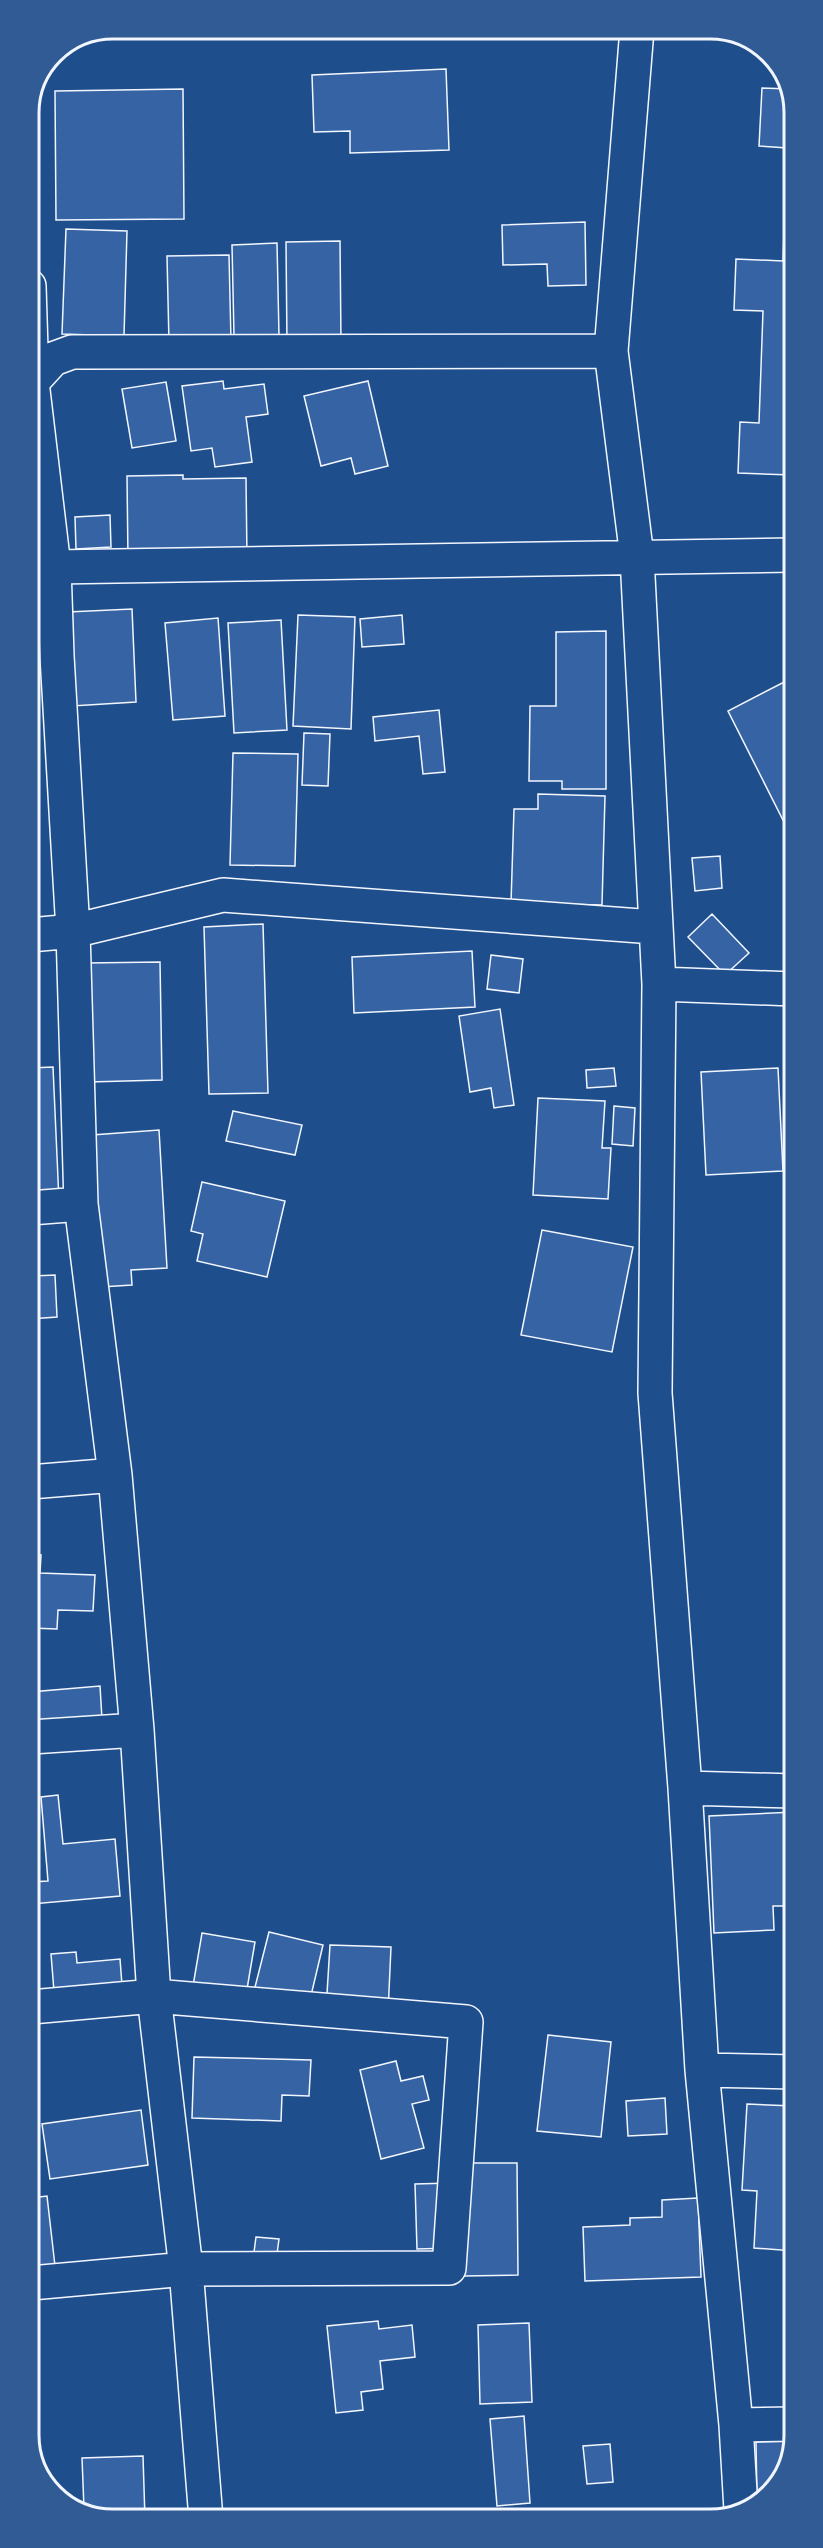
<svg xmlns="http://www.w3.org/2000/svg" width="823" height="2548" font-family="'Varela Round',sans-serif">
<rect width="100%" height="100%" fill="#1f4e8c"/>
<!-- building -->
<path fill="#3563a3" stroke="#f2f6ff" stroke-width="1.5" d="M 446,69 L 449,150 L 350,153 L 350,131 L 314,132 L 312,75 Z
M 762,88 L 790,89 L 792,92 L 792,475 L 738,473 L 740,422 L 759,423 L 763,311 L 734,310 L 736,259 L 783,261 L 787,148 L 759,146 Z
M 183,89 L 184,219 L 56,220 L 55,91 Z
M 585,222 L 586,285 L 548,286 L 547,264 L 503,265 L 502,225 Z
M 66,229 L 127,231 L 124,336 L 62,334 Z
M 340,241 L 341,343 L 287,344 L 286,242 Z
M 277,243 L 279,335 L 234,336 L 232,245 Z
M 229,255 L 231,341 L 169,343 L 167,256 Z
M 223,381 L 224,389 L 264,384 L 268,414 L 246,417 L 252,462 L 215,467 L 212,448 L 191,451 L 182,386 Z
M 368,381 L 388,466 L 355,474 L 351,458 L 321,466 L 304,396 Z
M 166,382 L 176,441 L 132,448 L 122,389 Z
M 183,475 L 183,479 L 246,478 L 247,558 L 128,560 L 127,476 Z
M 792,482 L 792,522 L 790,522 Z
M 29,502 L 35,540 L 29,544 Z
M 110,515 L 111,547 L 76,549 L 75,517 Z
M 132,609 L 136,702 L 72,706 L 68,612 Z
M 298,615 L 355,617 L 351,729 L 293,726 Z
M 402,615 L 404,644 L 362,647 L 360,619 Z
M 218,618 L 225,716 L 173,720 L 165,623 Z
M 281,620 L 287,730 L 234,733 L 228,623 Z
M 606,631 L 606,789 L 562,789 L 562,781 L 529,781 L 530,706 L 556,706 L 556,632 Z
M 792,678 L 793,840 L 728,711 Z
M 29,701 L 33,775 L 29,775 Z
M 439,710 L 445,772 L 423,774 L 419,736 L 375,741 L 373,717 Z
M 304,733 L 330,734 L 328,786 L 302,785 Z
M 233,753 L 298,754 L 295,866 L 230,865 Z
M 538,794 L 605,796 L 602,905 L 511,903 L 514,809 L 538,809 Z
M 720,856 L 722,888 L 695,891 L 692,858 Z
M 712,914 L 749,953 L 725,975 L 688,937 Z
M 263,924 L 268,1093 L 209,1094 L 204,927 Z
M 472,951 L 475,1007 L 354,1013 L 352,957 Z
M 491,955 L 523,959 L 519,993 L 487,989 Z
M 160,962 L 162,1080 L 89,1082 L 86,963 Z
M 500,1009 L 514,1105 L 494,1108 L 491,1088 L 470,1092 L 459,1016 Z
M 53,1067 L 59,1201 L 30,1202 L 30,1068 Z
M 614,1068 L 616,1086 L 587,1088 L 586,1070 Z
M 778,1068 L 783,1171 L 706,1175 L 701,1072 Z
M 538,1098 L 605,1101 L 602,1148 L 611,1148 L 608,1199 L 533,1195 Z
M 614,1106 L 635,1108 L 633,1146 L 612,1144 Z
M 233,1111 L 302,1125 L 295,1155 L 226,1141 Z
M 159,1130 L 167,1268 L 131,1270 L 132,1285 L 101,1287 L 92,1135 Z
M 202,1182 L 285,1201 L 267,1277 L 197,1261 L 203,1234 L 191,1231 Z
M 542,1230 L 633,1247 L 612,1352 L 521,1335 Z
M 30,1247 L 32,1247 L 33,1276 L 55,1275 L 57,1317 L 30,1319 Z
M 30,1554 L 41,1555 L 40,1573 L 95,1575 L 93,1611 L 58,1610 L 57,1629 L 30,1628 Z
M 100,1686 L 102,1719 L 30,1725 L 30,1692 Z
M 58,1795 L 63,1844 L 115,1839 L 120,1896 L 32,1904 L 31,1882 L 48,1881 L 41,1797 Z
M 794,1812 L 794,1906 L 773,1906 L 774,1930 L 714,1933 L 709,1816 Z
M 269,1932 L 323,1945 L 309,2004 L 254,1991 Z
M 202,1933 L 255,1942 L 246,1995 L 193,1986 Z
M 330,1945 L 391,1947 L 388,2013 L 326,2010 Z
M 76,1952 L 77,1963 L 120,1959 L 123,1998 L 55,2004 L 51,1954 Z
M 548,2035 L 611,2042 L 601,2137 L 537,2131 Z
M 194,2057 L 311,2060 L 309,2096 L 282,2095 L 281,2121 L 192,2118 Z
M 396,2061 L 401,2081 L 423,2076 L 429,2100 L 412,2104 L 424,2148 L 381,2159 L 360,2070 Z
M 665,2098 L 667,2134 L 628,2136 L 626,2101 Z
M 747,2104 L 794,2106 L 794,2251 L 754,2248 L 757,2191 L 742,2190 Z
M 141,2110 L 148,2165 L 50,2179 L 42,2124 Z
M 462,2163 L 517,2163 L 518,2275 L 464,2276 Z
M 451,2183 L 453,2248 L 417,2249 L 415,2184 Z
M 47,2196 L 55,2266 L 31,2269 L 31,2198 Z
M 698,2198 L 701,2277 L 585,2281 L 583,2227 L 630,2225 L 630,2218 L 662,2217 L 662,2200 Z
M 256,2237 L 279,2239 L 275,2269 L 252,2267 Z
M 378,2321 L 379,2329 L 412,2325 L 415,2357 L 380,2361 L 383,2389 L 361,2392 L 363,2410 L 336,2413 L 327,2326 Z
M 529,2323 L 532,2402 L 480,2404 L 478,2325 Z
M 524,2416 L 530,2503 L 497,2506 L 490,2419 Z
M 792,2441 L 777,2487 L 757,2499 L 756,2442 Z
M 610,2444 L 613,2482 L 587,2484 L 583,2446 Z
M 143,2456 L 145,2519 L 108,2519 L 84,2509 L 82,2458 Z"/>
<g fill="none" stroke-linecap="round" stroke-linejoin="round">
<defs>
<path id="street" d="M 637,29 L 611,351 L 637,557 L 659,984 L 655,1393 L 685,1788 L 702,2070 L 736,2425 L 741,2510
M 29,286 L 32,382 L 54,567 L 57,656 L 73,931 L 81,1204 L 115,1475 L 137,1730 L 154,1996 L 186,2269 L 206,2519
M 29,383 L 32,382 L 53,359 L 72,352 L 611,351
M 54,567 L 792,555
M 30,935 L 73,931 L 223,895 L 654,927
M 659,984 L 793,989
M 30,1208 L 81,1204
M 30,1482 L 115,1475
M 31,1737 L 137,1730
M 685,1788 L 794,1791
M 31,2007 L 154,1996 L 466,2022 L 449,2268 L 186,2269 L 31,2283
M 702,2070 L 794,2072
M 736,2425 L 794,2424"/>
</defs>
<!-- street casing -->
<use href="#street" stroke="#f2f6ff" stroke-width="36"/>
<!-- street -->
<use href="#street" stroke="#1f4e8c" stroke-width="33"/>
</g>
<!-- crop -->
<path d="M0 0H823V2548H0ZM113 39H710A74 74 0 0 1 784 113V2435A74 74 0 0 1 710 2509H113A74 74 0 0 1 39 2435V113A74 74 0 0 1 113 39Z" fill="#305b95" fill-rule="evenodd"/>
<path fill="none" stroke="#f2f6ff" stroke-width="3" d="M113 39H710A74 74 0 0 1 784 113V2435A74 74 0 0 1 710 2509H113A74 74 0 0 1 39 2435V113A74 74 0 0 1 113 39Z"/>
</svg>
